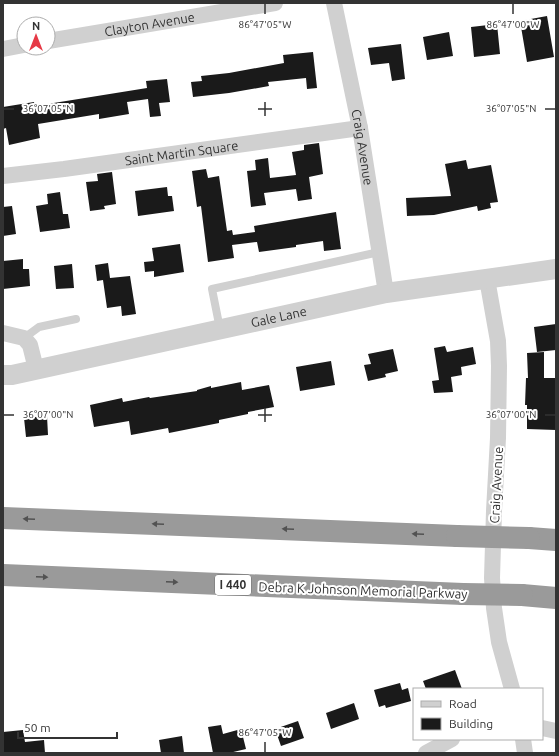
<svg xmlns="http://www.w3.org/2000/svg" width="559" height="756" font-family="Ubuntu,sans-serif">
<rect width="100%" height="100%" fill="#fff"/>
<!-- building -->
<path fill="#1a1a1a" d="M 547,16 L 554,57 L 527,62 L 520,21 Z
M 497,24 L 500,54 L 474,57 L 471,27 Z
M 449,32 L 453,56 L 427,60 L 423,37 Z
M 401,44 L 405,79 L 392,81 L 389,63 L 371,65 L 368,48 Z
M 313,52 L 317,88 L 307,89 L 306,78 L 268,82 L 269,86 L 229,93 L 193,97 L 191,82 L 202,81 L 201,76 L 229,73 L 284,63 L 283,55 Z
M 167,79 L 170,102 L 159,103 L 161,116 L 150,117 L 148,99 L 127,102 L 129,114 L 99,119 L 99,114 L 38,124 L 40,138 L 9,145 L 6,128 L 3,129 L 3,107 L 34,102 L 35,106 L 147,88 L 146,81 Z
M 319,143 L 323,174 L 309,177 L 312,199 L 298,201 L 296,189 L 264,193 L 266,205 L 251,207 L 247,171 L 256,170 L 255,160 L 268,158 L 270,178 L 296,175 L 292,152 L 304,150 L 304,145 Z
M 466,160 L 468,169 L 491,165 L 498,202 L 490,203 L 491,208 L 478,211 L 477,206 L 434,215 L 407,216 L 406,198 L 451,196 L 445,164 Z
M 206,169 L 208,178 L 219,176 L 227,231 L 232,230 L 233,235 L 255,232 L 254,226 L 336,212 L 341,249 L 324,251 L 323,241 L 296,245 L 296,247 L 259,252 L 257,242 L 232,245 L 234,258 L 208,262 L 201,206 L 197,207 L 192,171 Z
M 112,172 L 116,204 L 104,206 L 105,209 L 90,211 L 86,182 L 98,181 L 97,174 Z
M 167,187 L 168,196 L 172,196 L 174,211 L 138,216 L 135,191 Z
M 60,192 L 63,214 L 68,214 L 70,228 L 40,232 L 36,206 L 48,204 L 47,194 Z
M 12,206 L 16,234 L 3,236 L 3,207 Z
M 180,244 L 184,272 L 154,277 L 154,271 L 145,272 L 144,262 L 154,261 L 152,248 Z
M 23,259 L 23,269 L 29,269 L 30,286 L 3,289 L 3,261 Z
M 108,263 L 110,278 L 130,276 L 136,314 L 122,316 L 121,306 L 107,308 L 103,280 L 97,281 L 95,265 Z
M 72,264 L 74,288 L 56,289 L 54,266 Z
M 556,324 L 556,350 L 537,352 L 534,327 Z
M 445,346 L 447,352 L 473,347 L 476,364 L 461,367 L 462,375 L 451,377 L 453,392 L 434,393 L 432,381 L 439,380 L 434,348 Z
M 393,349 L 398,371 L 385,374 L 386,377 L 368,381 L 364,365 L 371,364 L 368,354 Z
M 544,352 L 544,378 L 556,378 L 556,430 L 527,429 L 527,405 L 525,405 L 526,378 L 528,378 L 527,353 Z
M 331,361 L 335,385 L 300,391 L 296,367 Z
M 241,382 L 242,390 L 269,385 L 274,407 L 248,412 L 248,414 L 219,420 L 219,423 L 169,433 L 168,428 L 131,435 L 129,421 L 94,427 L 90,405 L 122,398 L 123,402 L 149,397 L 150,398 L 197,391 L 197,390 L 211,386 L 211,388 Z
M 47,416 L 48,435 L 26,437 L 24,418 Z
M 455,670 L 462,689 L 426,689 L 423,681 Z
M 400,683 L 402,690 L 408,688 L 411,701 L 386,708 L 385,705 L 379,707 L 374,690 Z
M 354,703 L 359,719 L 331,729 L 326,713 Z
M 298,721 L 304,738 L 281,746 L 275,729 Z
M 221,725 L 223,734 L 241,729 L 246,749 L 229,753 L 213,753 L 208,727 Z
M 23,730 L 25,742 L 44,740 L 45,753 L 3,753 L 3,732 Z
M 182,736 L 184,753 L 161,753 L 159,740 Z"/>
<g fill="none" stroke-linecap="round" stroke-linejoin="round">
<!-- service -->
<path stroke="#d0d0d0" stroke-width="8" d="M 220,329 L 212,289 L 379,252
M 24,338 L 39,327 L 76,319"/>
<!-- minor -->
<g stroke="#d0d0d0" stroke-width="16">
<path id="s1" d="M 334,3 L 360,128 L 386,293"/>
<path id="s2" d="M 48,41 L 275,3"/>
<path d="M 3,49 L 24,45"/>
<path id="s3" d="M 3,176 L 64,169 L 360,128"/>
<path d="M 487,279 L 498,341 L 499,366 L 498,438 L 494,511 L 492,578 L 494,608 L 499,642 L 512,689"/>
<path d="M 3,333 L 24,338 L 30,345 L 36,369"/>
<path d="M 542,728 L 556,731"/>
<path d="M 523,739 L 525,753"/>
<path d="M 426,753 L 452,739"/>
</g>
<!-- tertiary -->
<path stroke="#d0d0d0" stroke-width="20" id="s4" d="M 3,375 L 12,375 L 386,293 L 556,269"/>
<!-- motorway -->
<path stroke="#9a9a9a" stroke-width="22" d="M 3,518 L 457,536
M 529,538 L 556,540
M 3,575 L 463,594
M 522,595 L 556,598"/>
<!-- motorway-bridge -->
<path stroke="#9a9a9a" stroke-width="22" d="M 457,536 L 529,538
M 463,594 L 522,595"/>
</g>
<!-- one-way arrows -->
<defs><path id="oneway-solid" d="M-6-.8H1V-3.2L6.5 0L1 3.2V.8H-6Z"/></defs>
<g fill="#525252">
<use href="#oneway-solid" transform="translate(29 519) rotate(-178)"/>
<use href="#oneway-solid" transform="translate(158 524) rotate(-177)"/>
<use href="#oneway-solid" transform="translate(288 529) rotate(-178)"/>
<use href="#oneway-solid" transform="translate(418 534) rotate(-178)"/>
<use href="#oneway-solid" transform="translate(42 577) rotate(2)"/>
<use href="#oneway-solid" transform="translate(172 582) rotate(2)"/>
</g>
<!-- ticks -->
<path fill="none" stroke="#333" stroke-width="1.5" d="M 265,4 L 265,14M 513,4 L 513,14M 265,102 L 265,116M 4,109 L 14,109M 258,109 L 272,109M 545,109 L 555,109M 265,408 L 265,422M 4,415 L 14,415M 258,415 L 272,415M 545,415 L 555,415M 265,742 L 265,752"/>
<g text-anchor="middle" stroke-width="4" stroke-linejoin="round" paint-order="stroke">
<!-- shield labels -->
<rect fill="#fff" stroke="#707070" stroke-width="1" x="215" y="575" width="36" height="20" rx="3"/>
<g font-size="12" font-weight="bold" fill="#333">
<text x="233" y="589">I 440</text>
</g>
<!-- street labels -->
<g font-size="13" fill="#333" stroke="#fff">
<text dy="5" stroke="none"><textPath href="#s2" startOffset="103">Clayton Avenue</textPath></text>
<text dy="5" stroke="none"><textPath href="#s1" startOffset="147">Craig Avenue</textPath></text>
<text dy="5" stroke="none"><textPath href="#s3" startOffset="180">Saint Martin Square</textPath></text>
<text dy="5" stroke="none"><textPath href="#s4" startOffset="282">Gale Lane</textPath></text>
<text transform="translate(496 485) rotate(-87)" y="5">Craig Avenue</text>
<text transform="translate(363 590) rotate(2)" y="5">Debra K Johnson Memorial Parkway</text>
</g>
</g>
<g font-size="10" text-anchor="middle" fill="#333" stroke="#fff" stroke-width="4" stroke-linejoin="round" paint-order="stroke">
<text x="265" y="28">86°47'05"W</text>
<text x="513" y="28">86°47'00"W</text>
<text x="48" y="112">36°07'05"N</text>
<text x="511" y="112">36°07'05"N</text>
<text x="48" y="418">36°07'00"N</text>
<text x="511" y="418">36°07'00"N</text>
<text x="265" y="736">86°47'05"W</text>
</g>
<!-- border -->
<rect width="559" height="756" fill="none" stroke="#333333" stroke-width="8"/>
<!-- legend -->
<rect x="413" y="688" width="130" height="52" fill="#ffffff" stroke="#adadad"/>
<rect x="421" y="701" width="20" height="6" fill="#d0d0d0" stroke="#adadad"/>
<text x="449" y="708" font-size="12" fill="#333333">Road</text>
<rect x="421" y="718" width="20" height="12" fill="#1a1a1a" stroke="#adadad"/>
<text x="449" y="728" font-size="12" fill="#333333">Building</text>
<!-- north arrow -->
<g transform="translate(36 36)"><circle r="19" fill="#ffffff" stroke="#adadad"/>
<path d="M0-3L7 15L0 10L-7 15Z" fill="#e63946"/>
<text y="-6" font-size="11" font-weight="bold" text-anchor="middle" fill="#333333">N</text>
</g>
<!-- scale -->
<path d="M18 732v6h99v-6" fill="none" stroke="#333333" stroke-width="2"/>
<text x="24" y="732" font-size="12" fill="#333333" stroke="#ffffff" stroke-width="3" paint-order="stroke">50 m</text>
</svg>
